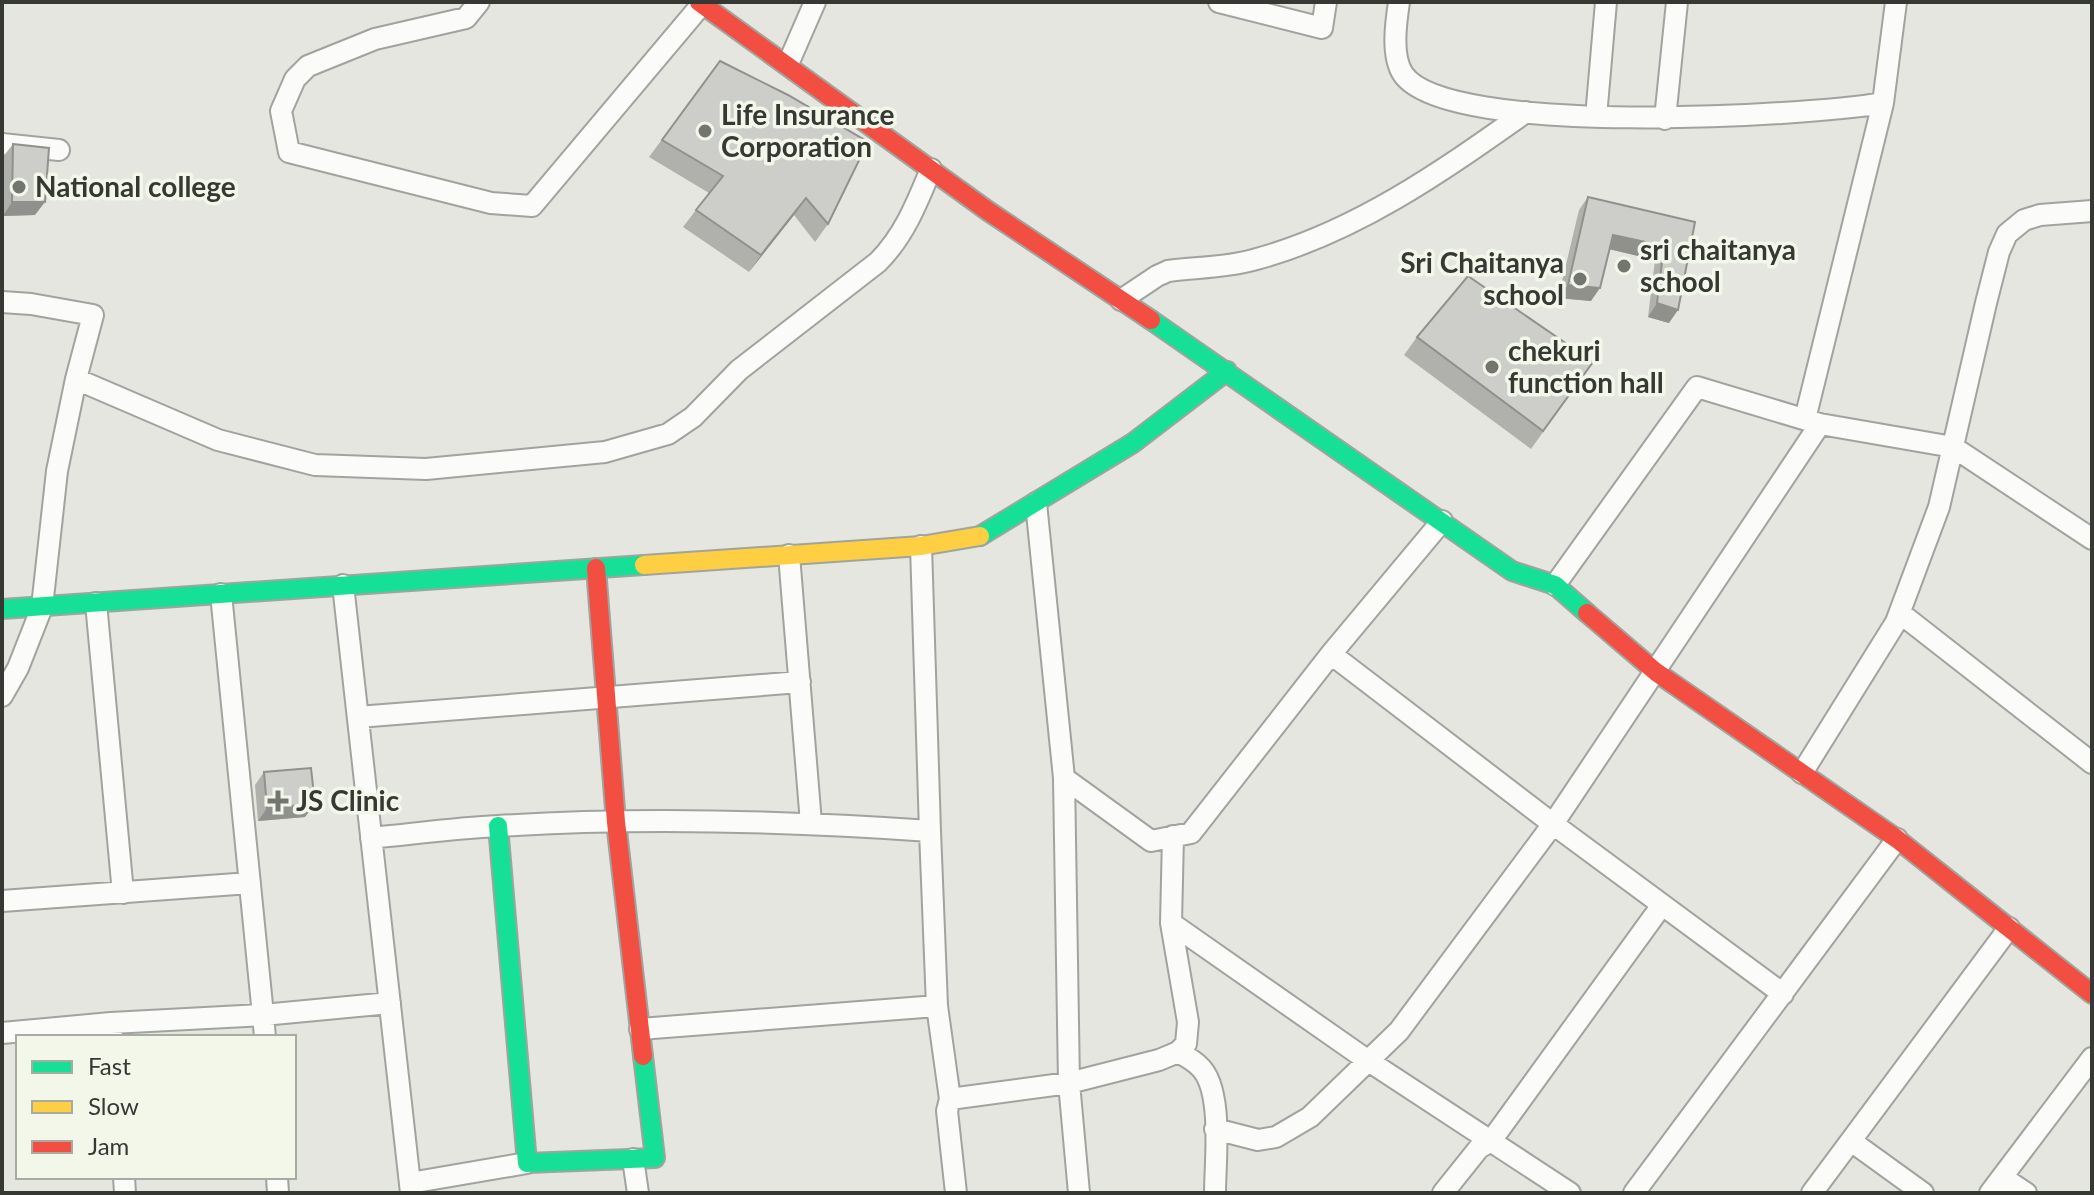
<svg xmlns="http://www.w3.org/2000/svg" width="2094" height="1195" font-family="Lato,sans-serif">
<rect width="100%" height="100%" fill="#e4e6df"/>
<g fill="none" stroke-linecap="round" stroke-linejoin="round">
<defs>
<path id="street" d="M 479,2 L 466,18 L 375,39 L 308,66 L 295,79 L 281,111 L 289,152 L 491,203 L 532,206 L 702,4
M 1219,2 L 1322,28 L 1326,2
M 1399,2 C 1396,22 1391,56 1403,74 C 1446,138 1807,116 1883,103
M 788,64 L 815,2
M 1596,117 L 1606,2
M 1665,119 L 1677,2
M 2,144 L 59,150
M 1121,300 L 1157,276 L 1168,271 C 1196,267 1225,268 1253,260 C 1355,233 1441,172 1526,112
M 2,302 L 31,304 L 93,315 L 76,379 L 57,471 L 42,607 L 18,668 L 2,696
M 76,379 L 218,440 L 315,465 L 426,469 L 605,452 L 668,434 L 693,417 L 739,370 L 878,262 C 904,236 917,203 931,169
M 1805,419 L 1883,103 L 1896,2
M 1036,503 L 1064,778 L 1151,841 L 1191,833 L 1331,654 L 1442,521
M 789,555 L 811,823
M 343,585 L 411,1193
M 1555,585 L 1697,387 L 1820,424 L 1953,447 L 2092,539
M 221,594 L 263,1015 L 390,1003
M 96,603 L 123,893
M 1900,613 L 2092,763
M 1331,654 L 1553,824 L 1783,994
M 358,717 L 800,682
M 1802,773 L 1896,622 L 1939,507 L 1986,303 L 1999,252 L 2007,234 L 2024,220 L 2040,215 L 2092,211
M 1064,778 L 1069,1083 L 1079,1193
M 371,838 C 413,834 456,828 498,826 C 642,817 787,821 930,831 L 921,546
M 2,901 L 250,883
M 1171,923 L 1367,1060 L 1570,1193
M 937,1006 L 950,1099 L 947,1111 L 956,1193
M 640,1029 L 937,1006 L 930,831
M 2,1033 L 111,1023
M 112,1037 L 111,1023 L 263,1015 L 265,1037
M 1178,1052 C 1185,1056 1193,1060 1199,1066 C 1224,1088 1215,1161 1215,1193
M 950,1099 L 1069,1083 L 1159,1060 L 1178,1052 L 1186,1044 L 1188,1022 L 1171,923 L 1173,836
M 1215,1129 L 1258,1140 L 1276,1137 L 1310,1117 L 1399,1031 L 1553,824 L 1820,424
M 1851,1141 L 1923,1193
M 633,1159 L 638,1193
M 124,1177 L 125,1193
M 277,1177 L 278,1193
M 2002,1177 L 2026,1193
M 410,1183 L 527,1163
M 1443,1193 L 1479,1148 L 1491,1141 L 1662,905
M 1634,1193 L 1897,839
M 1812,1193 L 2009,928
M 1990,1193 L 2092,1058"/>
<path id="fast" d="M 1151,320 L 1512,571 L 1555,585 L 1587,613
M 980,536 L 1133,443 L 1227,371
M 2,609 L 644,565
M 498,826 L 527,1163 L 655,1158 L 643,1056"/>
<path id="slow" d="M 644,565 L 921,546 L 980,536"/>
<path id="jam" d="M 699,2 L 988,211 L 1151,320
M 596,568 L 616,822 L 643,1056
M 1587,613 L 1656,672 L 1897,839 L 2092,994"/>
</defs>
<!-- street casing -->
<use href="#street" stroke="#a1a39e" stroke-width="24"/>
<!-- fast casing -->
<use href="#fast" stroke="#a1a39e" stroke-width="22"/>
<!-- slow casing -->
<use href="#slow" stroke="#a1a39e" stroke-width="22"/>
<!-- jam casing -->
<use href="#jam" stroke="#a1a39e" stroke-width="22"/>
<!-- street -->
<use href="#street" stroke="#fbfbfa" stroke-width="20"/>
<!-- fast -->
<use href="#fast" stroke="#16e098" stroke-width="18"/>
<!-- slow -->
<use href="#slow" stroke="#ffcf43" stroke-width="18"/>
<!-- jam -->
<use href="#jam" stroke="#f24e42" stroke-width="18"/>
</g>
<!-- wall -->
<path fill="#b0b1ad" d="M 720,61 L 828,224 L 815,242 L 794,215 L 749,272 L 683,227 L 709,193 L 649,157 Z
M 13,144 L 35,215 L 3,216 L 3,157 Z
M 1588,197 L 1695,222 L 1669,323 L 1648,317 L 1655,260 L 1610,249 L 1591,301 L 1558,298 L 1579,210 Z
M 1417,337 L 1593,362 L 1531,449 L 1404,355 Z
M 264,772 L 305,817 L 258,821 L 255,785 Z"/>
<!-- shaded-wall -->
<path fill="#90908d" d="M 806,198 L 794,215 L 749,272 L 761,255 Z
M 12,202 L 45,202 L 35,215 L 3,216 Z
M 1613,235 L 1664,246 L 1655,260 L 1604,248 Z
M 1568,285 L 1600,288 L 1591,301 L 1558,298 Z
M 1657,303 L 1678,310 L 1669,323 L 1648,317 Z
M 315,804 L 305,817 L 258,821 L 267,808 Z"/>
<!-- building -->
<path fill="#cdcec9" stroke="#90908d" stroke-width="2" d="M 720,61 L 788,95 L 868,142 L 828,224 L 806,198 L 761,255 L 696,210 L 723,176 L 662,140 Z
M 13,144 L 49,148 L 45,202 L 12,202 Z
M 1588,197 L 1695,222 L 1678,310 L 1657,303 L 1664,246 L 1613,235 L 1600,288 L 1568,285 Z
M 1468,276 L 1593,362 L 1543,431 L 1417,337 Z
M 311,768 L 315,804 L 267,808 L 264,772 Z"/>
<!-- markers -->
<g fill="#73756f" stroke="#f2f7ea" stroke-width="3">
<circle cx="705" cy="131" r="8"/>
<circle cx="19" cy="187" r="8"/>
<circle cx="1624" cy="266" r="8"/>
<circle cx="1580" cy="279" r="8"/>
<circle cx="1492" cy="367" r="8"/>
<path d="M274 789h8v8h8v8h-8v8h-8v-8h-8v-8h8z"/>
</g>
<g text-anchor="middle" stroke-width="7" stroke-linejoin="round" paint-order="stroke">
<!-- poi labels -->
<g font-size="28" font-weight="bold" fill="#363833" stroke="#f2f7ea" text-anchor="start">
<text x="721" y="125">Life Insurance<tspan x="721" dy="32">Corporation</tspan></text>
<text x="35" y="197">National college</text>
<text x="1640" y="260">sri chaitanya<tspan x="1640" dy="32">school</tspan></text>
<text x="1564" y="273" text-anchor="end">Sri Chaitanya<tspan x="1564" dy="32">school</tspan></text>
<text x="1508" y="361">chekuri<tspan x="1508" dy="32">function hall</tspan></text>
<text x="296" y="811">JS Clinic</text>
</g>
</g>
<!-- border -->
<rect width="2094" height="1195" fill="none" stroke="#363833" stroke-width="8"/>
<!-- legend -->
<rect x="16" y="1035" width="280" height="144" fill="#f2f7ea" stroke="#a7aba1" stroke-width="2"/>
<rect x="32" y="1061" width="40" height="12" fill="#16e098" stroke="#a7aba1" stroke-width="2"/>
<text x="88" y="1075" font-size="24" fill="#363833">Fast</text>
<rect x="32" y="1101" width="40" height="12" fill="#ffcf43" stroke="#a7aba1" stroke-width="2"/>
<text x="88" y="1115" font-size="24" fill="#363833">Slow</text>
<rect x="32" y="1141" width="40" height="12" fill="#f24e42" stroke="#a7aba1" stroke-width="2"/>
<text x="88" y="1155" font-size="24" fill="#363833">Jam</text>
</svg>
